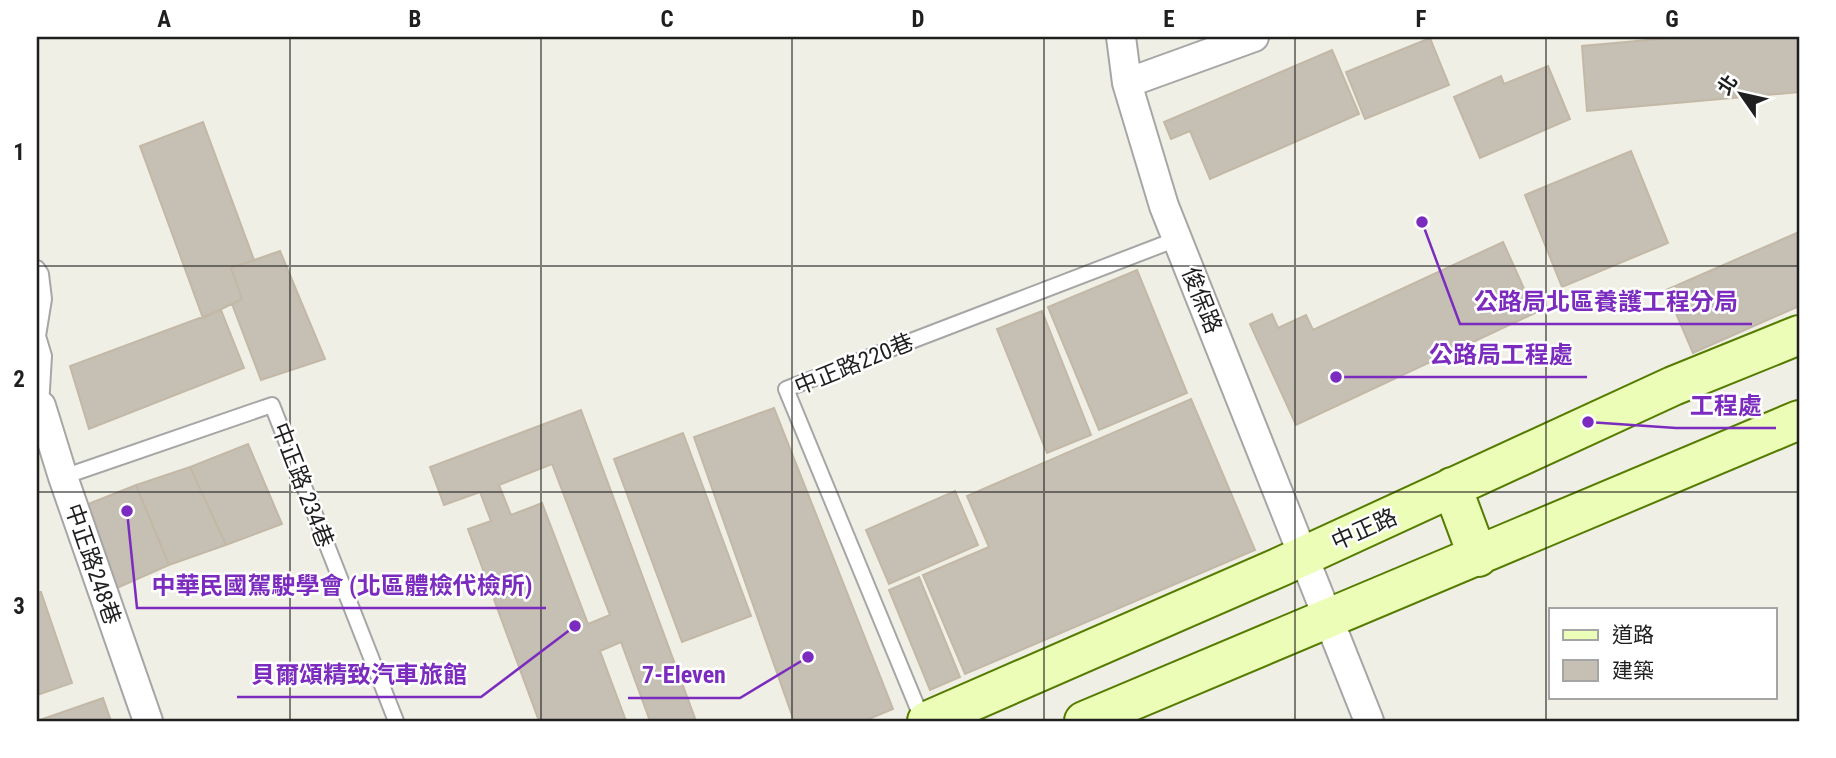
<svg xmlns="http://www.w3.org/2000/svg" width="1836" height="758" font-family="'Roboto Condensed','Noto Sans TC',sans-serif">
<rect width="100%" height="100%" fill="#f0efe5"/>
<!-- building -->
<path fill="#c5bfb4" stroke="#c3b8a6" stroke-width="2" fill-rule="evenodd" d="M 1681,37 L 1799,37 L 1799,92 L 1587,111 L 1582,46 Z
M 1430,38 L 1449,85 L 1365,119 L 1346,72 Z
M 1332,50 L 1359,114 L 1210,179 L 1190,131 L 1171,139 L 1164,122 Z
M 1548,66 L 1570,119 L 1480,158 L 1454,97 L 1501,76 L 1504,84 Z
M 203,122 L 254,260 L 231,268 L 242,299 L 203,318 L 140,146 Z
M 1631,151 L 1668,243 L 1562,287 L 1525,195 Z
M 1799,232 L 1799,306 L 1693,353 L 1666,290 Z
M 1503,242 L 1535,313 L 1296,425 L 1250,324 L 1272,314 L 1278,328 L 1306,315 L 1313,330 Z
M 280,251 L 325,359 L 261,380 L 232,304 L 242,299 L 231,268 Z
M 1137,270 L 1187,393 L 1099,430 L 1048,307 Z
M 221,310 L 244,368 L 89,429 L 70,366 Z
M 1042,311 L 1091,435 L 1047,453 L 997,329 Z
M 1191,399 L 1255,550 L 965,674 L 923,575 L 989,547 L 967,496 Z
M 774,408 L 893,709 L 864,721 L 794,721 L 694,437 Z
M 581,410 L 696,721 L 650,721 L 621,642 L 600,651 L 626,721 L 539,721 L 468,529 L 491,521 L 480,492 L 444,505 L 430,467 ZM 552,464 L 610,615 L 588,624 L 542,503 L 511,515 L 499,485 Z
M 683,433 L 751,616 L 682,642 L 614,459 Z
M 248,444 L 282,524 L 226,545 L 190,467 Z
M 190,467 L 226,545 L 169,565 L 136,485 Z
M 136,485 L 169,565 L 117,588 L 83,506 Z
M 955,491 L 978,545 L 889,584 L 866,530 Z
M 919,577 L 960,677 L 930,690 L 889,590 Z
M 41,592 L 72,683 L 37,695 L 37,593 Z
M 103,698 L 111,721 L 37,721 Z"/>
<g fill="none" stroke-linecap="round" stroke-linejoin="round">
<defs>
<path id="service" d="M 37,268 L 41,274 L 44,299 L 38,336 L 44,356 L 41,406
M 63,477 L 272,405 L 396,721
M 923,721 L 786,389 L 1177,239"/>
<path id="minor" d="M 1121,37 L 1127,83 L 1164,206 L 1369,721
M 1127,83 L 1254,37
M 41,406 L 63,477 L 148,721"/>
<path id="secondary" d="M 1452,487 L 1478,557
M 927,721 L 1282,566 L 1673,386 L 1799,335
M 1084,721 L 1799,420"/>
</defs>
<!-- service casing -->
<use href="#service" stroke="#a6a6a6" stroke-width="18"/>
<!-- minor casing -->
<use href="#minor" stroke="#a6a6a6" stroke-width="32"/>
<!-- secondary casing -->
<use href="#secondary" stroke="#557c00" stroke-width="42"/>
<!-- service -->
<use href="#service" stroke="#fff" stroke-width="14"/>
<!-- minor -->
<use href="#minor" stroke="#fff" stroke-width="28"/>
<!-- secondary -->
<use href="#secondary" stroke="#ebfdb6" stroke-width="38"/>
</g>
<!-- grid -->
<path fill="none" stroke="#1f1f1f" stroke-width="2" stroke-opacity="0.55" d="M 290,37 L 290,721M 541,37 L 541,721M 792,37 L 792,721M 1044,37 L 1044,721M 1295,37 L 1295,721M 1546,37 L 1546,721M 37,266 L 1799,266M 37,492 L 1799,492"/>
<g text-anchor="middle" stroke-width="5" stroke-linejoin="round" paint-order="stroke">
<!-- street labels -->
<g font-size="23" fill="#1f1f1f" stroke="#fff">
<text transform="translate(1202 300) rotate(68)" y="8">俊保路</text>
<text transform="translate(854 364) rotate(-22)" y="8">中正路220巷</text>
<text transform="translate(303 485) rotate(69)" y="8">中正路 234巷</text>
<text transform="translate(1364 529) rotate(-24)" y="8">中正路</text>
<text transform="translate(93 564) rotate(71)" y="8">中正路248巷</text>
</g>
</g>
<!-- callouts -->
<path fill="none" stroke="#7b2cbf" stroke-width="2.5" d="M1422 222L1460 324H1752M1336 377L1415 377H1587M1588 422L1676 428H1776M127 511L137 608H546M575 626L481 697H237M808 657L740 698H628"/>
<g fill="#7b2cbf" stroke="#fff" stroke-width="2.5">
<circle cx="1422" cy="222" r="7"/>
<circle cx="1336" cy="377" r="7"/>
<circle cx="1588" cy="422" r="7"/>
<circle cx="127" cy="511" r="7"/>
<circle cx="575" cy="626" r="7"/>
<circle cx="808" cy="657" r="7"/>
</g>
<g font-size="24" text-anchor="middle" font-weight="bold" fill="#7b2cbf" stroke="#fff" stroke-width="5" stroke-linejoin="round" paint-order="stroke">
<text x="1606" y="310">公路局北區養護工程分局</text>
<text x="1501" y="363">公路局工程處</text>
<text x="1726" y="414">工程處</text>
<text x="342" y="594">中華民國駕駛學會 (北區體檢代檢所)</text>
<text x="359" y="683">貝爾頌精致汽車旅館</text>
<text x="684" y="683">7-Eleven</text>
</g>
<!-- border -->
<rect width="1836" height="758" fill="none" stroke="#ffffff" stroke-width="77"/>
<!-- legend -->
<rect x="1549" y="608" width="228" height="91" fill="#ffffff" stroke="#a5a5a5" stroke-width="2"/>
<rect x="1563" y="630" width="35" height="10" fill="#ebfdb6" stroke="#a5a5a5" stroke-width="2"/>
<text x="1612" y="642" font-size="21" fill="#1f1f1f">道路</text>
<rect x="1563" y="660" width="35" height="21" fill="#c5bfb4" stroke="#a5a5a5" stroke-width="2"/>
<text x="1612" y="678" font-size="21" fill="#1f1f1f">建築</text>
<!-- north arrow -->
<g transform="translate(1741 94) rotate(304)" stroke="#ffffff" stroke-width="5" paint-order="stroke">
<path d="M0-5L12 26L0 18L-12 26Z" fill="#1f1f1f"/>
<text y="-10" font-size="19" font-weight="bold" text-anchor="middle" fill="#1f1f1f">北</text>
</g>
<rect x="38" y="38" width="1760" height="682" fill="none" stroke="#1f1f1f" stroke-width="2.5"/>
<g font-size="23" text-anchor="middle" font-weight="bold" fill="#1f1f1f">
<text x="164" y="27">A</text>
<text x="415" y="27">B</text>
<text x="667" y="27">C</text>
<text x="918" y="27">D</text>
<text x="1169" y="27">E</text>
<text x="1421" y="27">F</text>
<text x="1672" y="27">G</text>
<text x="19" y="160">1</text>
<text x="19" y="387">2</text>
<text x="19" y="614">3</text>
</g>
</svg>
